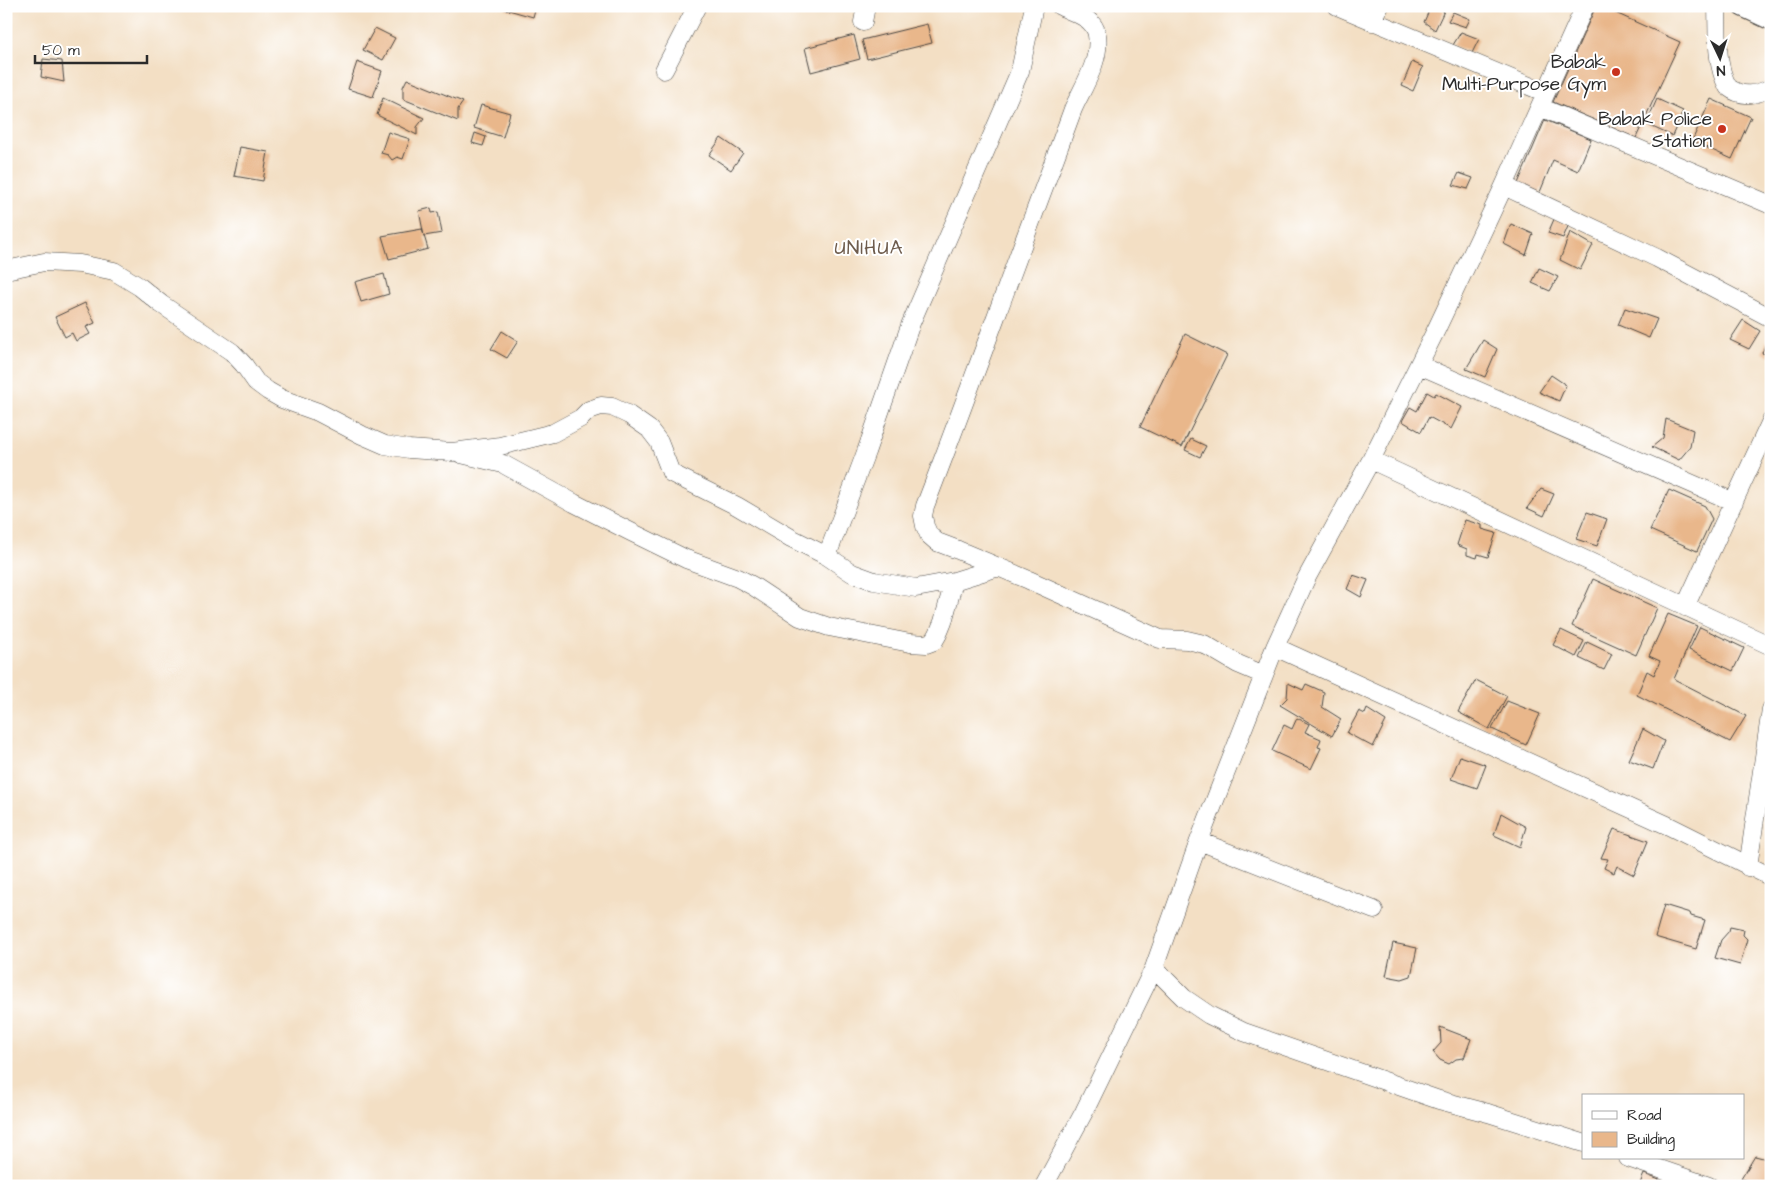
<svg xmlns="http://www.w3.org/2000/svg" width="1777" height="1192" font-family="'Architects Daughter',sans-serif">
<rect width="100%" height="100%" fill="#fff"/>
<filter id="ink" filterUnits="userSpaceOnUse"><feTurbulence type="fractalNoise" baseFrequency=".02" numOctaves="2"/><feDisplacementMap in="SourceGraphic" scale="10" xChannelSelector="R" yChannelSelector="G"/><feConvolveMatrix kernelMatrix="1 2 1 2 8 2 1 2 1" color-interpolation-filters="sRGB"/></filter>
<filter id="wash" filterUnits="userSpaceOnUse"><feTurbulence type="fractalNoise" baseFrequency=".0096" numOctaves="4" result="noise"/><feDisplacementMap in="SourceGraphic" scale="20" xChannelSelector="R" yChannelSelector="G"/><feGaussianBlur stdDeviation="1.12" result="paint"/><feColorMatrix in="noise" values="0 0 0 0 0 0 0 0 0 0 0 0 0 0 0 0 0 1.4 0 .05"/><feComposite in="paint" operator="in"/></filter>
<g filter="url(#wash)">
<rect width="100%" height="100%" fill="#f3dfc4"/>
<g id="blocks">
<!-- building -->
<path fill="#e9b78b" d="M 506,6 L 536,6 L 533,17 L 505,9 Z
M 1431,6 L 1436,6 L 1444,11 L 1435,30 L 1424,22 Z
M 1596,6 L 1600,6 L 1680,42 L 1636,138 L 1553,102 Z
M 1453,12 L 1470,19 L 1466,27 L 1448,21 Z
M 927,24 L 932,43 L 867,59 L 862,40 Z
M 375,28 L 395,38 L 383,60 L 363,50 Z
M 1461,32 L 1479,39 L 1472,53 L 1453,45 Z
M 854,35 L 860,59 L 811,72 L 805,48 Z
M 43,59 L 62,61 L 64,82 L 41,77 Z
M 357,62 L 382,71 L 373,97 L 348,89 Z
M 1412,62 L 1423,67 L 1413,91 L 1402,86 Z
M 407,79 L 463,102 L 458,109 L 458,121 L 403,99 L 403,87 Z
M 383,98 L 424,118 L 417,127 L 417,135 L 377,115 Z
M 1657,99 L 1683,111 L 1672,136 L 1646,124 Z
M 1711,99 L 1751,117 L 1732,159 L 1692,141 Z
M 481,105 L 510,113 L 503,137 L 474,128 Z
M 1545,120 L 1591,139 L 1578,171 L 1553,160 L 1538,197 L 1516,188 Z
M 388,132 L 410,139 L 403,159 L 397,157 L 392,160 L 388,155 L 381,153 Z
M 475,133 L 486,137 L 483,146 L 472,143 Z
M 721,138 L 743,153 L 731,170 L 709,155 Z
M 240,147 L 268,152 L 263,181 L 234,176 Z
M 1459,173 L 1473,178 L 1468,189 L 1453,185 Z
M 431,208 L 432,213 L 438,212 L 442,233 L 424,236 L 419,211 Z
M 1555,217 L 1569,224 L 1563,238 L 1548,233 Z
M 1511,224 L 1533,234 L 1526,255 L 1504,244 Z
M 422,229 L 428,249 L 389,259 L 382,236 Z
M 1570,232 L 1593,245 L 1580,270 L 1560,260 Z
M 1539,268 L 1558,277 L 1550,291 L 1532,283 Z
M 384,274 L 389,294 L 361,302 L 355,282 Z
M 85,303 L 95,323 L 86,327 L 90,334 L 76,341 L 72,333 L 65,337 L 55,317 Z
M 1625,308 L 1657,319 L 1649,338 L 1618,325 Z
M 1743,320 L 1760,331 L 1749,349 L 1730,340 Z
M 502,331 L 518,341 L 507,358 L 491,349 Z
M 1771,331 L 1771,356 L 1762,353 Z
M 1185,334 L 1227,355 L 1182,447 L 1140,427 Z
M 1483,340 L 1497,349 L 1485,377 L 1466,369 Z
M 1551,375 L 1566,385 L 1559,401 L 1539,392 Z
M 1427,392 L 1434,396 L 1436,393 L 1462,407 L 1451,429 L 1429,417 L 1421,432 L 1402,421 L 1410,407 L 1417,411 Z
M 1666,419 L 1693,430 L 1690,447 L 1679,460 L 1652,447 L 1663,438 Z
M 1191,439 L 1206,446 L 1200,457 L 1185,450 Z
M 1541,489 L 1554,494 L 1544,516 L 1527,508 Z
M 1669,490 L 1705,506 L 1712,519 L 1697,551 L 1650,530 Z
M 1587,512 L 1607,519 L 1597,546 L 1576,539 Z
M 1465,520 L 1482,525 L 1482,529 L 1496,533 L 1488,557 L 1478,554 L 1477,558 L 1467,555 L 1467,549 L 1457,545 Z
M 1353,575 L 1368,580 L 1361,597 L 1347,589 Z
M 1593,579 L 1657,608 L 1636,655 L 1572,626 Z
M 1668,614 L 1697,626 L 1674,679 L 1746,716 L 1730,742 L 1637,695 L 1647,671 L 1654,675 L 1660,661 L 1649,656 Z
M 1700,627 L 1744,648 L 1733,671 L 1689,650 Z
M 1561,630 L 1584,641 L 1576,657 L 1553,645 Z
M 1587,642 L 1612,654 L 1604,670 L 1579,658 Z
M 1476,680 L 1507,696 L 1489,729 L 1458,712 Z
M 1288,683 L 1303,690 L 1306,684 L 1324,692 L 1322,707 L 1341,719 L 1332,736 L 1280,705 L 1287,698 Z
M 1507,701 L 1540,714 L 1526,745 L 1492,729 Z
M 1367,709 L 1386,721 L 1373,747 L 1347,733 L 1359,711 L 1365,714 Z
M 1297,718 L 1309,724 L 1305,732 L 1321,739 L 1318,747 L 1321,748 L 1311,769 L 1272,751 L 1284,725 L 1292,729 Z
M 1643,729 L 1664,741 L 1653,769 L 1629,760 Z
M 1460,756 L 1486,765 L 1477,788 L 1451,779 Z
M 1501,813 L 1526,827 L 1520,847 L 1494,835 Z
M 1614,829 L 1648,841 L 1634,875 L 1617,866 L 1614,873 L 1604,868 L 1608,859 L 1601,858 Z
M 1664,905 L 1690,913 L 1691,916 L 1705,920 L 1696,949 L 1655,937 Z
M 1730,927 L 1744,930 L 1743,935 L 1747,939 L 1740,965 L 1715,958 L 1721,940 L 1729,931 Z
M 1393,943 L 1417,948 L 1411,976 L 1402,979 L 1386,976 Z
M 1440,1027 L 1471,1039 L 1464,1058 L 1456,1059 L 1449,1064 L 1440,1060 L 1433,1052 L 1441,1043 Z
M 1755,1156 L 1771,1160 L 1771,1186 L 1741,1179 Z
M 1644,1174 L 1662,1181 L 1661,1186 L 1639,1186 Z"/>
</g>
</g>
<g filter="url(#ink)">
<use href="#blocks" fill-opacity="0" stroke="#494642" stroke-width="1"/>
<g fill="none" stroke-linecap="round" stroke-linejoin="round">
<defs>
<path id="minor" d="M 1060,6 C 1074,13 1094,17 1097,35 C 1101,60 1083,87 1073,109 C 1066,128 1059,147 1052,166 C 1009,279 969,393 925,506 L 923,516 L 925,526 L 929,535 L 937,542 L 958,550 L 1029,580 L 1160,639 L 1187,640 L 1204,644 L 1238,664 L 1264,675
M 1337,6 L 1546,93
M 1717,6 C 1718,32 1715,64 1728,87 C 1742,98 1756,95 1771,88
M 863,22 L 866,6
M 1372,22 L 1380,6
M 664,70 L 697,6
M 1540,107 L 1771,205
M 1504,186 L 1657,258 L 1771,318
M 6,270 L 44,262 L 80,264 L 114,271 L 140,287 L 161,304 L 232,352 L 244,365 L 256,382 L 268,391 L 282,399 L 318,412 L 362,435 L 385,445 L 409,449 L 452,452 L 500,446 L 553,433 L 581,418 L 589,410 L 601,406 L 612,407 L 629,415 L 649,429 L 659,442 L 671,473 L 737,506 L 791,538 L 827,556 L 852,573 L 874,581 L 916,588 L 954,581 L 999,567
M 1419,365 L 1734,502
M 461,454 L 503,464 L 574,503 L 631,532 L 686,559 L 738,578 L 753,586 L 800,617 L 829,627 L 910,643 L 926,644 L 934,641 L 938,634 L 943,622 L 954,581
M 1371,460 L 1771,646
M 827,556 L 866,452 L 911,323 L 1020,71 L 1034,6
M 1685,607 L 1771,421
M 1275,647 L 1669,826 L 1771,877
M 1199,841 L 1374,910
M 1748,867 L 1771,709
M 1154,968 L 1184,998 L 1209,1015 L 1244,1032 L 1439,1100 L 1488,1113 L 1583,1143
M 1628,1158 L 1709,1186
M 1044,1186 L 1084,1112 L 1154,968 L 1199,841 L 1275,647 L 1306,579 L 1371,460 L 1437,328 L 1504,186 L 1585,6"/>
<path id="major" d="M 1743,6 L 1771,19"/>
</defs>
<!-- minor casing -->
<use href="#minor" stroke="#494642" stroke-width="19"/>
<!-- major casing -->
<use href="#major" stroke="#494642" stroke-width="23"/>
<!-- minor -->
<use href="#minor" stroke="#fff" stroke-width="18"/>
<!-- major -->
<use href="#major" stroke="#fff" stroke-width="21"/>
</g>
</g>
<!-- markers -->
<g fill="#c8321e" stroke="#fff" stroke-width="2">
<circle cx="1616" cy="72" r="5"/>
<circle cx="1722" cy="129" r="5"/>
</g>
<g text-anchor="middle" stroke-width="4" stroke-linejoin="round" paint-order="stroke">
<!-- poi labels -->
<g font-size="19" fill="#2b2b2b" stroke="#fff" text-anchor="end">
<text x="1606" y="68">Babak<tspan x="1606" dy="22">Multi-Purpose Gym</tspan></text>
<text x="1712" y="125">Babak Police<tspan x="1712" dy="22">Station</tspan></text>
</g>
<!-- neighbourhood labels -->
<g font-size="20" letter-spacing="1" fill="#6e5c4d" stroke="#fff">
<text x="869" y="254">UNIHUA</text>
</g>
</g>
<!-- margin -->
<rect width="1777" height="1192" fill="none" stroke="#fff" stroke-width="25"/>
<!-- legend -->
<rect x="1582" y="1094" width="162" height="65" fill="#ffffff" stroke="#aaaaaa"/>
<rect x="1592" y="1111" width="25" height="8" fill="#ffffff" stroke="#aaaaaa"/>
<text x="1627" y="1120" font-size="15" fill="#2b2b2b">Road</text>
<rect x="1592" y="1132" width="25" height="15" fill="#e9b78b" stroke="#aaaaaa"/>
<text x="1627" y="1144" font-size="15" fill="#2b2b2b">Building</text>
<!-- north arrow -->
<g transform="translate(1720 58) rotate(176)" stroke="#ffffff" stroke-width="4" paint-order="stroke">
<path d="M0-4L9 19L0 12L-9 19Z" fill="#2b2b2b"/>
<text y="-8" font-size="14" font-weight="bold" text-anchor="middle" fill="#2b2b2b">N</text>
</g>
<!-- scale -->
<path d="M35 55v8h112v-8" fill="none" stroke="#2b2b2b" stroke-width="2.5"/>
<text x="42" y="55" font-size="15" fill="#2b2b2b" stroke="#ffffff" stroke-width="4" paint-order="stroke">50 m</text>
</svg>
